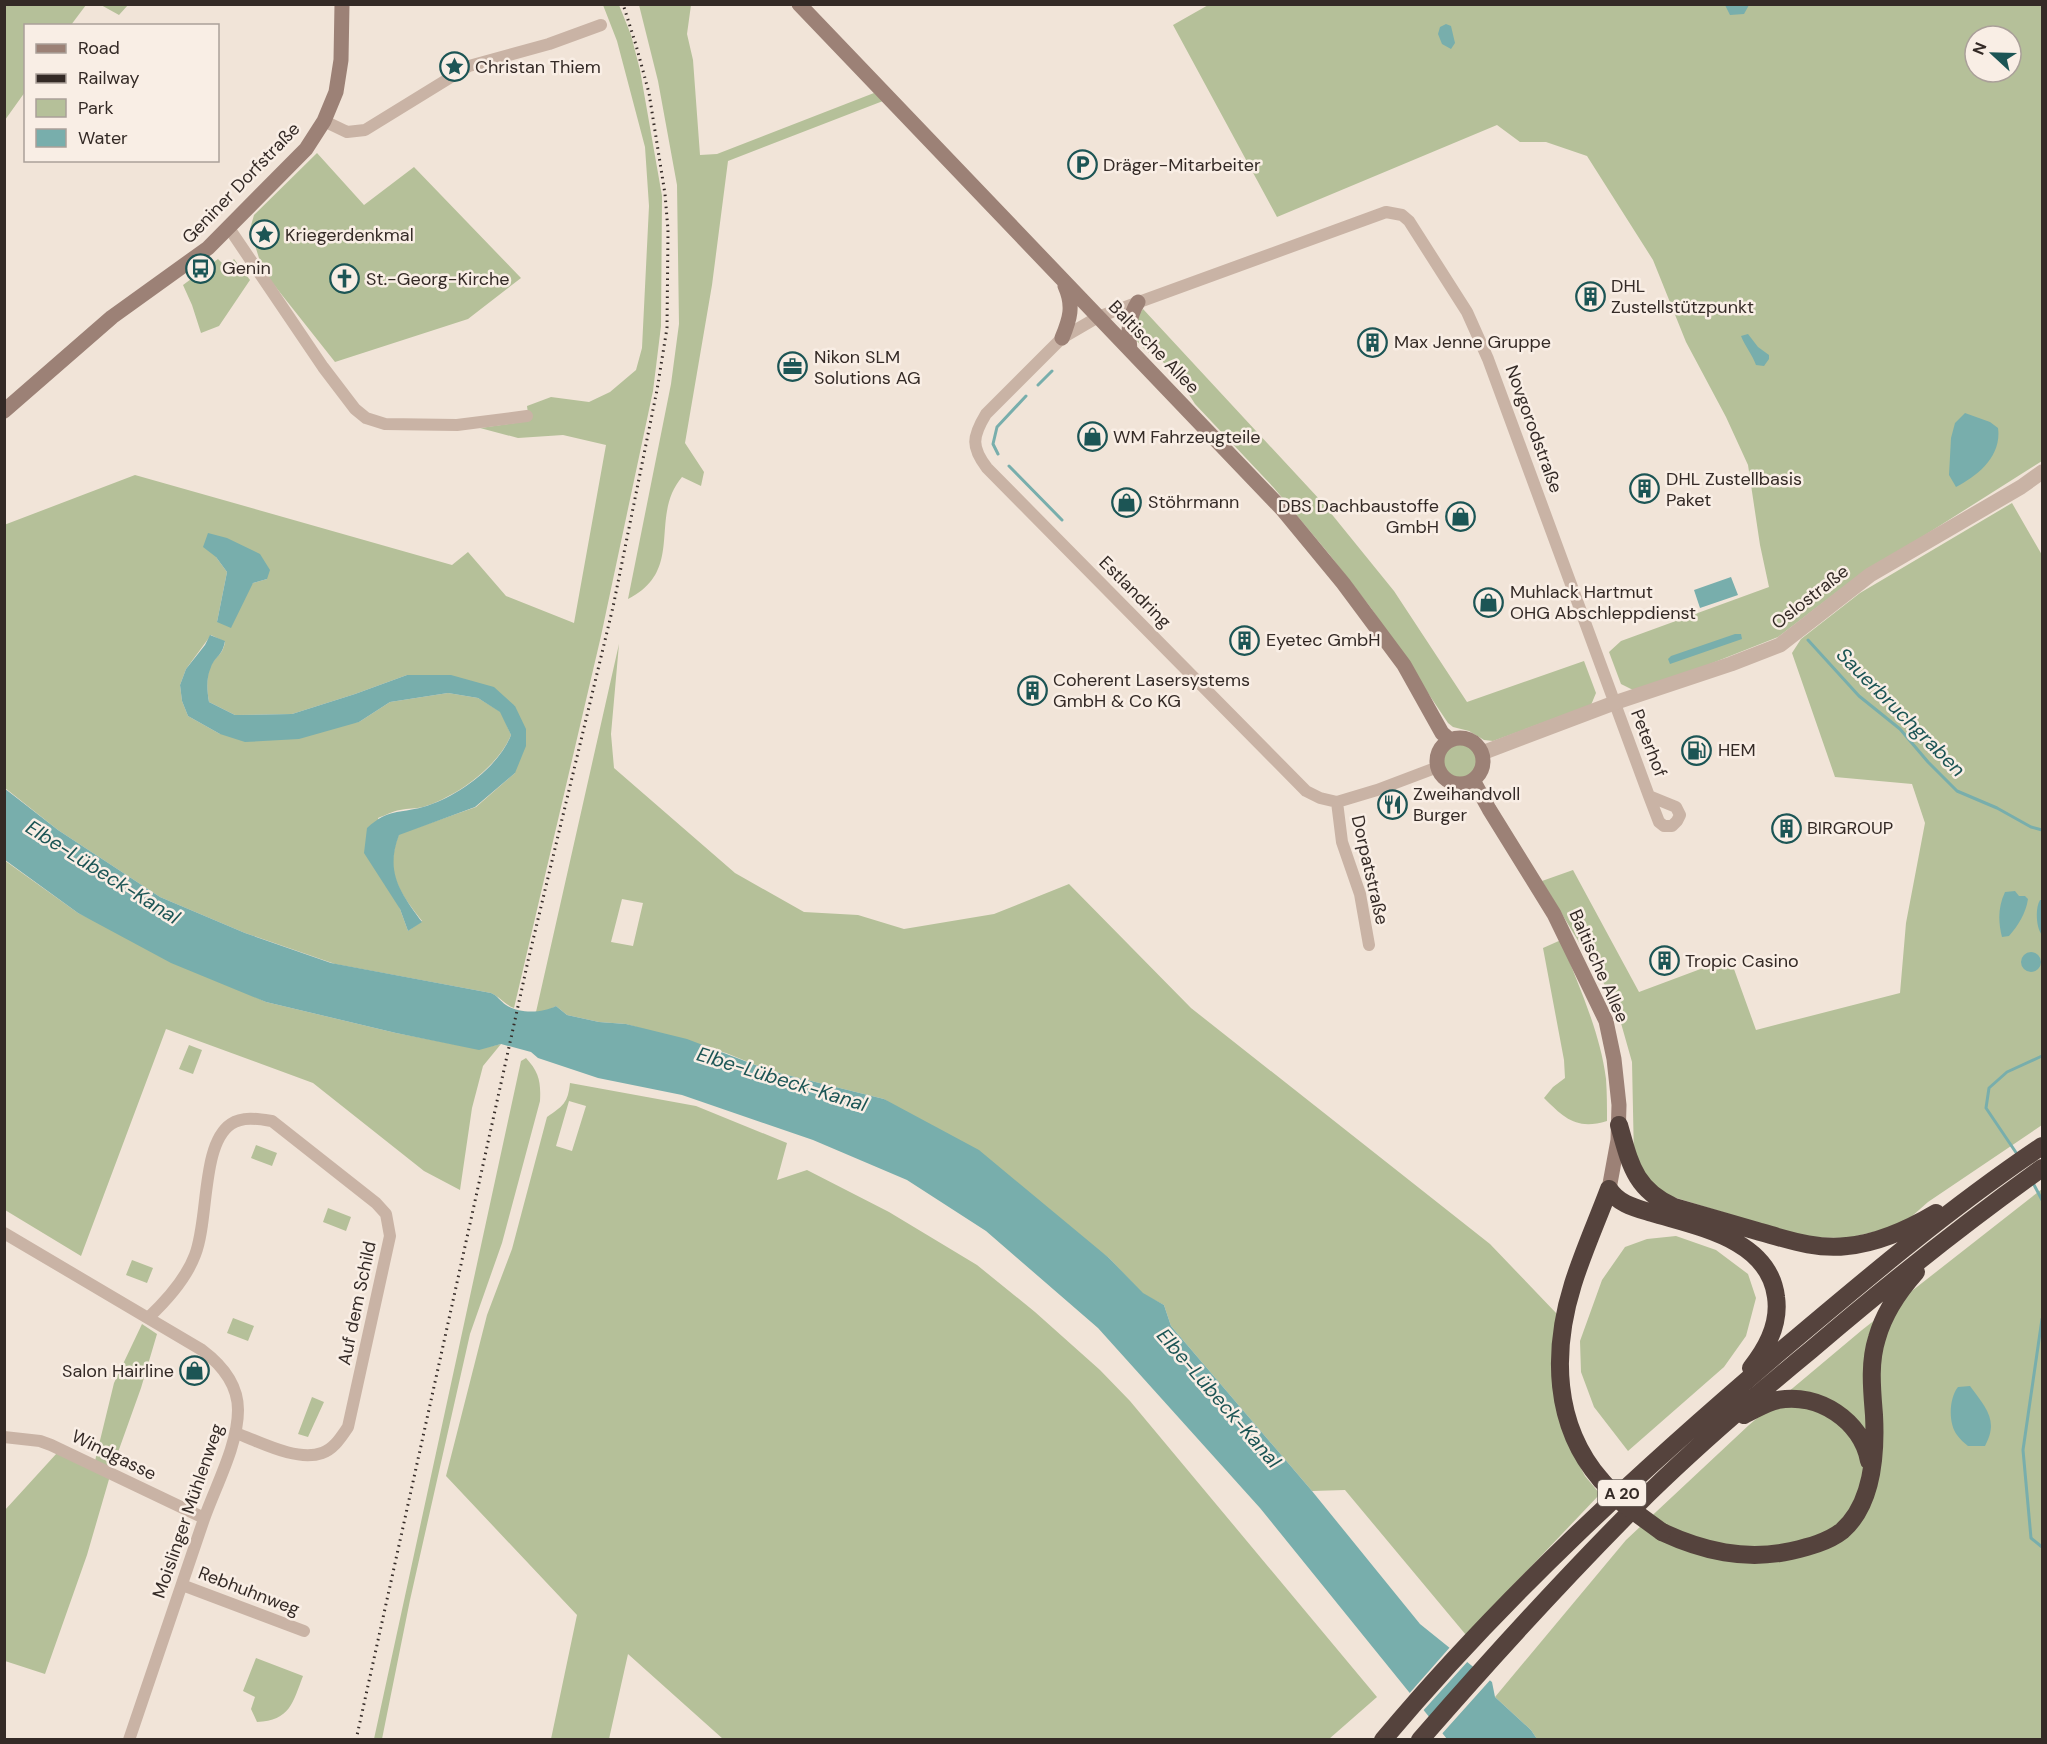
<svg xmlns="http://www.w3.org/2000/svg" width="2047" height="1744" font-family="'DM Sans',sans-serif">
<rect width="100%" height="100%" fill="#f1e4d8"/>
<!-- green -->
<path fill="#b5c099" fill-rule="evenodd" d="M 5,4 L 86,5 L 71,25 L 26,26 L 25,92 L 5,120 Z
M 1210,4 L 2042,5 L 2042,461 L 1846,585 L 1778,637 L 1682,675 L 1633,690 L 1621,684 L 1609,652 L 1621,641 L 1769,587 L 1760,545 L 1748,465 L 1726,417 L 1686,342 L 1653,260 L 1587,156 L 1546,142 L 1520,142 L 1497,125 L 1277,217 L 1173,25 ZM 1975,36 L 2011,36 L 2011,72 L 1975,72 Z
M 101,5 L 128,5 L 119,15 Z
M 603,5 L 619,5 L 631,35 L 640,70 L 662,196 L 661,326 L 653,391 L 601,636 L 514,1008 C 504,1004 500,997 491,993 L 335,964 L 245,933 L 160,897 L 58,830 L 5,788 L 4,525 L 135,475 L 452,565 L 468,552 L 506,596 L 574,623 L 606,445 L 563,435 L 518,438 L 480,428 L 529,421 L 527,406 L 551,397 L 589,402 L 610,392 L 636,370 L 642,348 L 649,206 L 645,147 L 617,41 ZM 216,557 L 267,579 L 253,583 L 217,622 L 227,572 ZM 211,635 L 225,642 C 222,657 215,656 210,667 C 206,679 207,690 209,702 L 235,715 L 292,714 L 355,694 L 407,675 L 515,706 L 515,773 L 476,807 L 399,834 C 384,873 399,891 422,921 L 408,931 L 400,909 L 378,818 C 386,815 393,811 400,810 C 408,808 416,809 423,807 C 456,797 498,767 511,735 L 501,712 L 478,698 L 448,693 L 390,702 L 359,722 L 220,734 L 188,716 L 182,701 L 180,685 L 186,669 Z
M 639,5 L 691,5 L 687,34 L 693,60 L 700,155 L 717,154 L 874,93 L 883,101 L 728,161 L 712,285 L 685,443 L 704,472 L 701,486 L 682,477 C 648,517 686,570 628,599 L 671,384 L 679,324 L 677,185 L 658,81 Z
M 317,153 L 364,205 L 414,167 L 521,278 L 468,319 L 335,362 L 263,271 L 250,229 L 254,215 Z
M 218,259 L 226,267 L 234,259 L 250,280 L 219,326 L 201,333 L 192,305 L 183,285 Z
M 1143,309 L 1321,501 L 1394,591 L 1467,702 L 1584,661 L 1596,693 L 1591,705 L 1493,741 L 1484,740 L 1469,731 L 1453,727 L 1448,723 L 1371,608 L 1329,554 L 1274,488 L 1195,404 L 1181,382 L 1169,368 L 1159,358 L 1146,351 L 1136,340 L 1134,322 Z
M 2012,503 L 2042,555 L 2042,1125 L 1928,1202 L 1902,1225 L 1848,1238 L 1804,1237 L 1657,1192 L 1634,1159 L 1632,1062 L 1615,1002 L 1542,881 L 1573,870 L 1639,992 L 1730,958 L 1756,1030 L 1900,993 L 1906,923 L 1925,823 L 1912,784 L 1835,777 L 1792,653 L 1801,639 L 1860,593 Z
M 619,644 L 611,734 L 614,768 L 735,873 L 804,912 L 858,915 L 904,929 L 994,914 L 1069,884 L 1191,1008 L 1490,1244 L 1557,1314 L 1572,1451 L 1585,1476 L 1600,1494 L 1466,1635 L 1345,1490 L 1312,1491 L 1171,1326 L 1164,1305 L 1143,1294 L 1109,1258 L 884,1099 L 771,1071 L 726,1053 L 626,1024 L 599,1022 L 567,1015 L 556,1006 L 545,1012 L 536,1012 ZM 622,899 L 643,903 L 633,946 L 611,942 Z
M1441 760a18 18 0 1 1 36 0a18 18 0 1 1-36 0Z
M 4,860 L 78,913 L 266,1002 L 396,1033 L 479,1049 L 501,1044 L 483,1066 L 472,1108 L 460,1190 L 424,1171 L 313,1083 L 166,1029 L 81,1256 L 5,1210 Z
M 1561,940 C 1578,985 1600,1031 1606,1079 C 1607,1093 1607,1107 1607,1121 C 1577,1130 1565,1119 1544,1098 L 1553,1087 L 1565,1078 L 1564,1060 L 1543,948 Z
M 189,1045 L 202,1050 L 193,1074 L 179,1069 Z
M 526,1058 C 539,1072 541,1082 540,1101 L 502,1243 L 470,1334 L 410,1600 L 382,1739 L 374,1739 L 521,1061 Z
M 570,1083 L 696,1106 L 787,1143 L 777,1180 L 807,1170 L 889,1212 L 977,1265 L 1035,1312 L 1100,1370 L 1130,1401 L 1377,1697 L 1329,1739 L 723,1739 L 628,1654 L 609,1739 L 551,1739 L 577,1615 L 446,1476 L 487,1315 L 512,1249 L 547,1117 C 563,1106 568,1103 570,1083 ZM 569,1101 L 586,1106 L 572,1151 L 556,1146 Z
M 256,1145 L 277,1153 L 272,1166 L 251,1158 Z
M 2042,1189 L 2042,1739 L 1537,1739 L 1531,1730 L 1495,1697 L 1626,1540 L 1749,1425 L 1862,1330 Z
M 328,1208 L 351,1217 L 346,1231 L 323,1222 Z
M 1676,1236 L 1716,1250 L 1748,1274 L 1756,1298 L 1746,1336 L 1724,1367 L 1628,1451 L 1594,1407 L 1581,1372 L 1580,1341 L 1602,1280 L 1625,1247 L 1647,1239 Z
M 132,1260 L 153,1268 L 147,1283 L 126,1275 Z
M 233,1318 L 254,1326 L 248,1341 L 227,1333 Z
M 142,1324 L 157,1334 L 141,1388 L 112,1469 L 87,1555 L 45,1674 L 5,1661 L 5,1510 L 57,1453 L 95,1461 L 114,1383 Z
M 312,1397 L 324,1402 L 308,1437 L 298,1434 Z
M 256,1658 L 303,1676 C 293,1702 290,1721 257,1722 L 251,1709 L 255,1697 L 243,1691 Z"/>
<!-- water -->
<path fill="#78aeac" d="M 1725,5 L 1725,4 L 1749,5 L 1744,14 L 1730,15 Z
M 1446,24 L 1451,26 L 1455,43 L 1451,49 L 1442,44 L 1438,34 L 1440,27 Z
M 1748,334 L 1758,347 L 1769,355 L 1769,359 L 1764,366 L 1756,365 C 1752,354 1745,346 1741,336 Z
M 1965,413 L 1990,422 L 1998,428 C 2002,456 1978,476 1956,487 L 1949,475 L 1951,438 L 1955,423 Z
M 208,533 L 227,538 L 260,554 L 270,570 L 267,579 L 253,583 L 231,628 L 217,622 L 227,572 L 216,557 L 203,547 Z
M 1731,577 L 1738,595 L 1700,608 L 1694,590 Z
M 1735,634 L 1741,634 L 1742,639 L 1670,664 L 1668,659 L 1671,656 Z
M 210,635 L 225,641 C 222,657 215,656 211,667 C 206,678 207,690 209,702 L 235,715 L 292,714 L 355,694 L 407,675 L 451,675 L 494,687 L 515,706 L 526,729 L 526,746 L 515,773 L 475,807 L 399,835 C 385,872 400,892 422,922 L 408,931 L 400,909 L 364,853 L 367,828 C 389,808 398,814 423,807 C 456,798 499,767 511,735 L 500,712 L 478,698 L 448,693 L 390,702 L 359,722 L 299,739 L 245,742 L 220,734 L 188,716 L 182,701 L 180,685 L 186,669 L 205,645 Z
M 4,788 L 58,830 L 160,897 L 245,933 L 331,963 L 491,993 C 498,996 500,1001 506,1005 C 519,1014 543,1013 556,1006 L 567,1015 L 599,1022 L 626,1024 L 687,1039 L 771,1071 L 884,1099 L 979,1150 L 1109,1258 L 1143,1293 L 1164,1305 L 1171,1326 L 1312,1491 L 1420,1624 L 1492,1682 L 1495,1697 L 1531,1730 L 1537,1739 L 1447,1739 L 1260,1508 L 1098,1328 L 986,1231 L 907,1180 L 813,1140 L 682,1095 L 598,1078 L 538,1058 L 531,1052 L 501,1044 L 479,1050 L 396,1033 L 266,1002 L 171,963 L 78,913 L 5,860 Z
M 2015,891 L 2019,896 L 2025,896 L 2028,899 C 2026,913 2018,926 2009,936 L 2002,937 C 1998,921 1998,907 2005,892 Z
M 2040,900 L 2042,900 L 2042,935 C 2036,928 2035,908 2040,900 Z
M2021 962a10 10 0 1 1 20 0a10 10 0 1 1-20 0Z
M 1970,1386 C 1986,1408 1999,1420 1985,1446 L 1968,1446 C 1964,1443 1960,1439 1957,1435 C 1948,1423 1949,1398 1958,1387 Z"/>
<!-- pier -->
<path fill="#f1e4d8" d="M 1451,1646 L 1469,1660 L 1421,1713 L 1407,1696 Z
M 1476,1665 L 1492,1678 L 1440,1736 L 1427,1720 Z"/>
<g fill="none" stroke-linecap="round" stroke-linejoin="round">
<!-- stream -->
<path stroke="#78aeac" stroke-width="3" d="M 1038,385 L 1052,371
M 998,454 L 993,444 L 997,427 L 1026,396
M 1009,466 L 1062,520
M 1808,640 L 1859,696 L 1900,729 L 1928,762 L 1957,791 L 1997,808 L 2031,827 L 2042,830
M 2017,1154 L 1986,1108 L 1989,1088 L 2007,1072 L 2042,1056
M 2033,1183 L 2042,1200
M 2042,1319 L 2023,1450 L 2031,1538 L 2042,1547"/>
<!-- minor -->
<path stroke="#c9b3a5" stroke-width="12" d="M 324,121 L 347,132 L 365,130 L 469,66 L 549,44 L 601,25
M 229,228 L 323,367 L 355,409 L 366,418 L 385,424 L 457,425 L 527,416
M 1438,767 L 1377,790 L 1337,802 L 1320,798 L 1306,791 L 987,468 C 971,447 972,437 986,414 L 1062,338 L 1098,317 L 1386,212 L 1402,215 L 1409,221 L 1467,312 L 1488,359 L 1649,796 L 1659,822 L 1664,826 L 1672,826 L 1677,821 L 1680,815 L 1676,807 L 1649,796
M 1337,802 L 1342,842 L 1360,894 L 1369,945
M 4,1233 L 202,1350 C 222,1365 238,1384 238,1410 C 238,1445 216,1485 204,1519 C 179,1592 154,1666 129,1740
M 149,1317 C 167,1300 186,1279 195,1255 C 209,1220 201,1144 231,1124 C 243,1116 259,1119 272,1121 L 376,1203 L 386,1214 L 390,1236 L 348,1427 C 341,1437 334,1449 322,1453 C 297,1462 260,1442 236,1433
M 4,1437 L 40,1441 L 51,1445 L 204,1518
M 182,1585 L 304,1631"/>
<!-- tertiary -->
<path stroke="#c9b3a5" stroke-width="15" d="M 1482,753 L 1614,703 L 1731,664 L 1780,645 L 1870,575 L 2021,487 L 2042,472"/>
<!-- secondary -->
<path stroke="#9c8176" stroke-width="15" d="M 799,4 L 1282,509 L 1343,583 L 1404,665 L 1442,733 L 1450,740
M 1062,338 C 1070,319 1074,306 1065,286
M 1130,350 C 1128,332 1128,318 1138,302
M 4,411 L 112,317 L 208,248 L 306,149 L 324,121 L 336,92 L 341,60 L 342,4
M1437 761a23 23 0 1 1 46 0a23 23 0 1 1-46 0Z
M 1473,780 L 1489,809 L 1554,914 L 1606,1021 L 1614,1059 L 1619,1105 L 1618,1140 L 1609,1189"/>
<!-- motorway -->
<path stroke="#55433d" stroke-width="18" d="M 1619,1125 C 1630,1163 1634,1189 1674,1207 C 1701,1215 1729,1223 1757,1231 C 1786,1239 1816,1250 1847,1246 C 1879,1243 1909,1229 1936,1213
M 1609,1189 C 1618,1204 1636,1208 1652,1213 C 1698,1227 1769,1239 1776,1297 C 1780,1324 1767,1348 1751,1368
M 1744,1415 C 1755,1410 1766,1402 1778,1400 C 1818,1392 1862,1421 1869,1461
M 1601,1480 C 1553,1425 1552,1351 1573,1284 C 1583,1252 1597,1221 1609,1189
M 1662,1532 C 1703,1551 1745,1561 1791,1551 C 1808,1547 1828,1542 1842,1531 C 1873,1504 1876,1453 1874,1415 C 1872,1390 1869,1363 1877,1338 C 1884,1313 1899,1291 1916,1272
M 1383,1740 C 1503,1597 1640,1471 1782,1350 C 1866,1279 1951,1207 2042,1146
M 1420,1740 C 1493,1656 1569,1573 1648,1494 C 1700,1443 1755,1396 1811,1350 C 1886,1286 1962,1225 2042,1168"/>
<!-- rail -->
<path stroke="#342a26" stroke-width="3" stroke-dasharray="1.5 4.5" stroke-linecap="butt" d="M 356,1740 L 528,961 L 613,607 L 657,390 L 667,328 L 668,230 L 665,194 L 649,93 L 636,45 L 623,4"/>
<!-- motorway-bridge -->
<path stroke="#55433d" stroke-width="18" d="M 1601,1480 L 1621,1502 L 1662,1532"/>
</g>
<!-- icons -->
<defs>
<symbol id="sight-ring" viewBox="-11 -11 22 22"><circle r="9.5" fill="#f9eee5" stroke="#1c5555" stroke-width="1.5"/><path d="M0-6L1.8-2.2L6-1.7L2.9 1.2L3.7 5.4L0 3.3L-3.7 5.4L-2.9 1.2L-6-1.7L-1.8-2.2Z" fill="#1c5555"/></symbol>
<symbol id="parking-ring" viewBox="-11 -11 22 22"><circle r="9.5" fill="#f9eee5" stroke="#1c5555" stroke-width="1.5"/><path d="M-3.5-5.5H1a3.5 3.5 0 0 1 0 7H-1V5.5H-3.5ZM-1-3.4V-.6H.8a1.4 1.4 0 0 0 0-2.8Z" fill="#1c5555"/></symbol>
<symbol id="bus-ring" viewBox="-11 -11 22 22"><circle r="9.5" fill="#f9eee5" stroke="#1c5555" stroke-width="1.5"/><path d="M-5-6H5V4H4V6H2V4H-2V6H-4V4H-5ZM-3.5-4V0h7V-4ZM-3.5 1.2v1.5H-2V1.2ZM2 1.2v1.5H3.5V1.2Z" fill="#1c5555"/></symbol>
<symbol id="church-ring" viewBox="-11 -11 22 22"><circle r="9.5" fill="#f9eee5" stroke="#1c5555" stroke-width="1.5"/><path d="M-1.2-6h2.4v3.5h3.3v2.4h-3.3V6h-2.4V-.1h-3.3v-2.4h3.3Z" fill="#1c5555"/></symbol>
<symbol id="building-ring" viewBox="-11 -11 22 22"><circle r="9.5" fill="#f9eee5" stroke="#1c5555" stroke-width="1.5"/><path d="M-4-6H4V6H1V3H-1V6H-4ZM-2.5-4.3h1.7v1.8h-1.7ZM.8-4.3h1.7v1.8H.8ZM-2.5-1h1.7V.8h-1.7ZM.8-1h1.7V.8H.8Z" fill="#1c5555"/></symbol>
<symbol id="office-ring" viewBox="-11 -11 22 22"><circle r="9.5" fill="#f9eee5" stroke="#1c5555" stroke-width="1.5"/><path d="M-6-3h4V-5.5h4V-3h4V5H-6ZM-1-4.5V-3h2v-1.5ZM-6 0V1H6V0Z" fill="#1c5555"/></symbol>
<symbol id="shop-ring" viewBox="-11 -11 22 22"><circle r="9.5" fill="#f9eee5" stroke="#1c5555" stroke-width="1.5"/><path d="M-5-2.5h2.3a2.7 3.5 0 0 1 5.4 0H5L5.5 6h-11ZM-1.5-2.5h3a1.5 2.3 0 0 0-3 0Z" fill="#1c5555"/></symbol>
<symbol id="fuel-ring" viewBox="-11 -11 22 22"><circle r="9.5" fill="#f9eee5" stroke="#1c5555" stroke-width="1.5"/><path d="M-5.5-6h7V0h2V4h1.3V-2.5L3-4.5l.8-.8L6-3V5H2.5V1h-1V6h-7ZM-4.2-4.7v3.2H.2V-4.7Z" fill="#1c5555"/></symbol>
<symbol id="restaurant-ring" viewBox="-11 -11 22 22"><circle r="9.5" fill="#f9eee5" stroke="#1c5555" stroke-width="1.5"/><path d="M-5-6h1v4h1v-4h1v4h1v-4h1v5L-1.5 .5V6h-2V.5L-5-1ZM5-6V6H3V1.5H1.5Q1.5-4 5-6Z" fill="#1c5555"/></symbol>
</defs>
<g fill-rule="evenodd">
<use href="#sight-ring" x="438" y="50" width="33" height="33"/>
<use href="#parking-ring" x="1066" y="148" width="33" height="33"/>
<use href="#sight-ring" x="248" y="218" width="33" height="33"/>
<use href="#bus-ring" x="184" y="252" width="33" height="33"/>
<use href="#church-ring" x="328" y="262" width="33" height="33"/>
<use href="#building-ring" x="1574" y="280" width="33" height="33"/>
<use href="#building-ring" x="1356" y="326" width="33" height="33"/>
<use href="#office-ring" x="776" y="350" width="33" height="33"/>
<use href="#shop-ring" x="1076" y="420" width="33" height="33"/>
<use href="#building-ring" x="1628" y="472" width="33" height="33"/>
<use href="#shop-ring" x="1110" y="486" width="33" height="33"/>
<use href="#shop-ring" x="1444" y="500" width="33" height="33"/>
<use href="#shop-ring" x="1472" y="586" width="33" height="33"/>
<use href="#building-ring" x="1228" y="624" width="33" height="33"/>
<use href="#building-ring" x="1016" y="674" width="33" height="33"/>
<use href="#fuel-ring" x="1680" y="734" width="33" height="33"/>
<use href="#restaurant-ring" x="1376" y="788" width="33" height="33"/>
<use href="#building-ring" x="1770" y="812" width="33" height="33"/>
<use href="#building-ring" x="1648" y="944" width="33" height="33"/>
<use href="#shop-ring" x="178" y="1354" width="33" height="33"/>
</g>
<g text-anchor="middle" stroke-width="5" stroke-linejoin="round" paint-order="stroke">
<!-- shield labels -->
<rect fill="#f9eee5" stroke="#6f655f" stroke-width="1.5" x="1598" y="1480" width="48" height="26" rx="4.5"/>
<g font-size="16" font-weight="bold" fill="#342a26">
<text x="1622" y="1499">A 20</text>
</g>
<!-- poi labels -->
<g font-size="18" fill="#342a26" stroke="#f9eee5" text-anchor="start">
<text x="475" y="73">Christan Thiem</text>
<text x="1103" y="171">Dräger-Mitarbeiter</text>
<text x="285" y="241">Kriegerdenkmal</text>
<text x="222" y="274">Genin</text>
<text x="366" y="285">St.-Georg-Kirche</text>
<text x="1611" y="292">DHL<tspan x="1611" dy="21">Zustellstützpunkt</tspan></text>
<text x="1394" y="348">Max Jenne Gruppe</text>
<text x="814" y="363">Nikon SLM<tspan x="814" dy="21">Solutions AG</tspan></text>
<text x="1113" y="443">WM Fahrzeugteile</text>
<text x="1666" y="485">DHL Zustellbasis<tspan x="1666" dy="21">Paket</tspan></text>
<text x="1148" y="508">Stöhrmann</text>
<text x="1439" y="512" text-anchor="end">DBS Dachbaustoffe<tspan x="1439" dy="21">GmbH</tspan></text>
<text x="1510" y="598">Muhlack Hartmut<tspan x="1510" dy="21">OHG Abschleppdienst</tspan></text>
<text x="1266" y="646">Eyetec GmbH</text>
<text x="1053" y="686">Coherent Lasersystems<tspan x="1053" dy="21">GmbH &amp; Co KG</tspan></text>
<text x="1718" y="756">HEM</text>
<text x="1413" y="800">Zweihandvoll<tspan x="1413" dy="21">Burger</tspan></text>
<text x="1807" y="834">BIRGROUP</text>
<text x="1685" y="967">Tropic Casino</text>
<text x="174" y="1377" text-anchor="end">Salon Hairline</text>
</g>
<!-- street labels -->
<g font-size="18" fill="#342a26" stroke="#f9eee5">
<text transform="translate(241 183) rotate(-46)" y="6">Geniner Dorfstraße</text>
<text transform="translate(1154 347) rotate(46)" y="6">Baltische Allee</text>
<text transform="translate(1534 429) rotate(70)" y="6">Novgorodstraße</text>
<text transform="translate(1135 592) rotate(45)" y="6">Estlandring</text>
<text transform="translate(1810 597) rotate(-38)" y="6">Oslostraße</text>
<text transform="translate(1649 743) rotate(69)" y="6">Peterhof</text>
<text transform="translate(1370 870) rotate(77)" y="6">Dorpatstraße</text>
<text transform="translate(1599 966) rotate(66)" y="6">Baltische Allee</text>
<text transform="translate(357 1303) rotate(-78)" y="6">Auf dem Schild</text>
<text transform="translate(114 1455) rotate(26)" y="6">Windgasse</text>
<text transform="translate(188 1511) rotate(-71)" y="6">Moislinger Mühlenweg</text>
<text transform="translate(249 1591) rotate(21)" y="6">Rebhuhnweg</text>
</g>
<!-- water labels -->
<g font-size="20" font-style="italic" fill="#1c5555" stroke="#f9eee5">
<text transform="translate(1901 712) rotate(45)" y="7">Sauerbruchgraben</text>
<text transform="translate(103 872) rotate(32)" y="7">Elbe-Lübeck-Kanal</text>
<text transform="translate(782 1079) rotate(17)" y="7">Elbe-Lübeck-Kanal</text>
<text transform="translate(1219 1398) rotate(49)" y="7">Elbe-Lübeck-Kanal</text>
</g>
</g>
<!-- border -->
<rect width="2047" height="1744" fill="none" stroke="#342a26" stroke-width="12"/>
<!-- legend -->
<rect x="24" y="24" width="195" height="138" fill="#f9eee5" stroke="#aaa099" stroke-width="1.5"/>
<rect x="36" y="44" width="30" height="9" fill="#9c8176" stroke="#aaa099" stroke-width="1.5"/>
<text x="78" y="54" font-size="18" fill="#342a26">Road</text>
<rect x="36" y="74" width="30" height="9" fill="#342a26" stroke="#aaa099" stroke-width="1.5"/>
<text x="78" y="84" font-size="18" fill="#342a26">Railway</text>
<rect x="36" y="99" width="30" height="18" fill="#b5c099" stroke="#aaa099" stroke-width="1.5"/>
<text x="78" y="114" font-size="18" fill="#342a26">Park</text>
<rect x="36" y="129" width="30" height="18" fill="#78aeac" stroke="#aaa099" stroke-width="1.5"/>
<text x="78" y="144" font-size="18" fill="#342a26">Water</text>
<!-- north arrow -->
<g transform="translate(1993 54) rotate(292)"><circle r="28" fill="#f9eee5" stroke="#aaa099" stroke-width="1.5"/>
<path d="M0-4.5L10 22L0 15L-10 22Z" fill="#1c5555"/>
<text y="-9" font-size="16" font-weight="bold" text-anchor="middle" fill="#342a26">N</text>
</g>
</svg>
